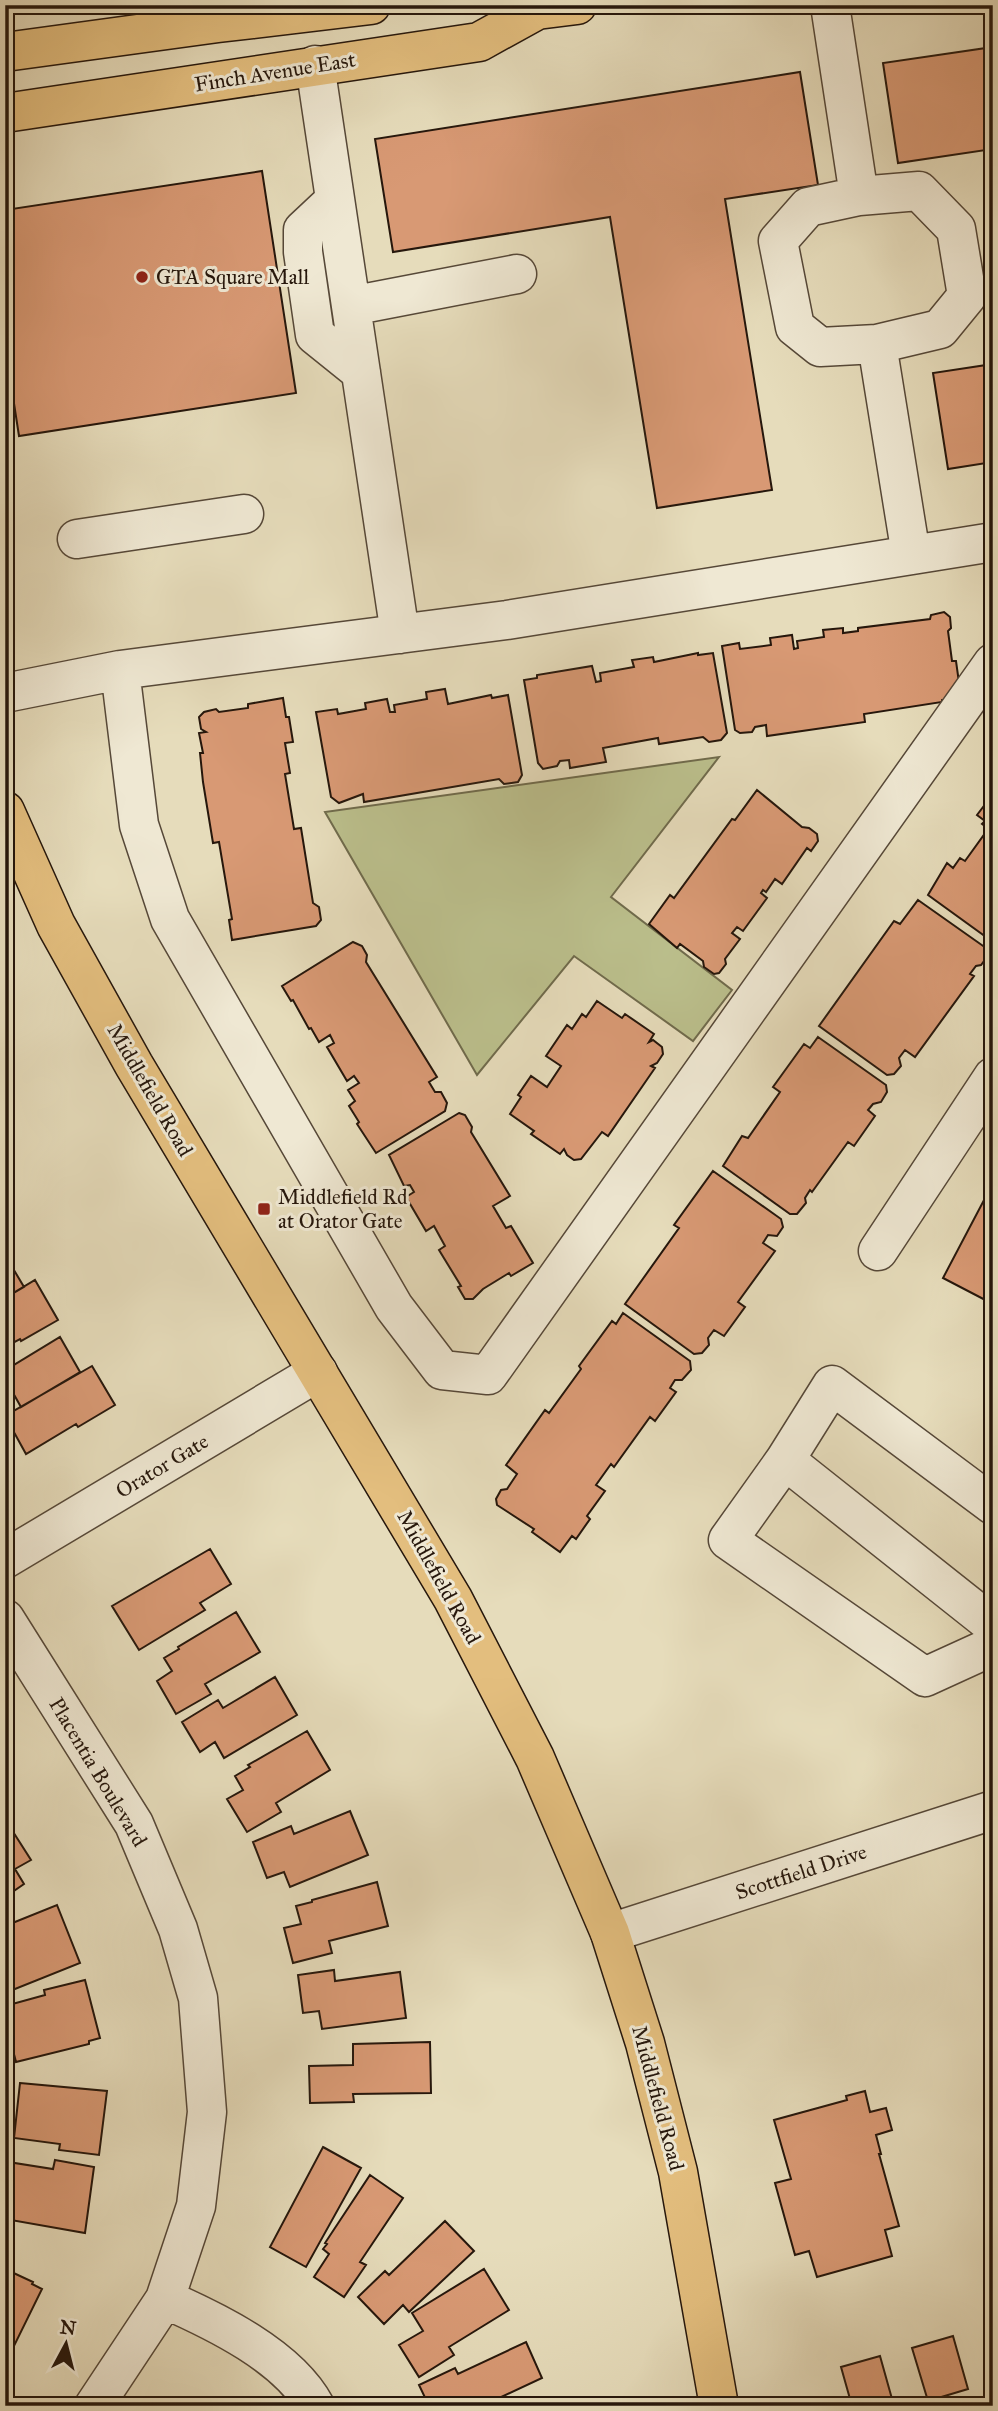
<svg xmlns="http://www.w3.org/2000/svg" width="998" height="2411" font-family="'IM FELL Great Primer',serif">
<rect width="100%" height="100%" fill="#e6dcbb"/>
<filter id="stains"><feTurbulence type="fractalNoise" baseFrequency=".00286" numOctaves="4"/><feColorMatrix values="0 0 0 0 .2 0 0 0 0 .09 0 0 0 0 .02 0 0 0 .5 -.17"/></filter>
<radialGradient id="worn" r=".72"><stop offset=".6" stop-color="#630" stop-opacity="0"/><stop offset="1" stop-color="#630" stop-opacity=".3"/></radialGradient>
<!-- green -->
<path fill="#bbbf8c" stroke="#706b4c" stroke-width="2" d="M 719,757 L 611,897 L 732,990 L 693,1041 L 574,956 L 477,1075 L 325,812 Z"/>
<!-- building -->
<path fill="#d89974" stroke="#26170c" stroke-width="2" d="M 993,47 L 993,149 L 898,163 L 883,63 Z
M 800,72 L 818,185 L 725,199 L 772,490 L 657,508 L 610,217 L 393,252 L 375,139 Z
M 262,171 L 296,393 L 19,436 L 5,345 L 5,210 Z
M 993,364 L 993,462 L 948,469 L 933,373 Z
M 944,612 L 950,617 L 951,628 L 948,631 L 952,661 L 956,661 L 961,697 L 942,700 L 942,702 L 864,714 L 865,722 L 767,736 L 766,725 L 755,727 L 752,732 L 740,733 L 735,730 L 722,646 L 739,643 L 740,649 L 771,645 L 770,638 L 792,635 L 794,649 L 798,648 L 797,641 L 824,637 L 823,630 L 843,628 L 843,633 L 858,631 L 858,628 L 930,619 L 931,615 Z
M 698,653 L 698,655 L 713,653 L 727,733 L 721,740 L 709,742 L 703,737 L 659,744 L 658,738 L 603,748 L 606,762 L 570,768 L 569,760 L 560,761 L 557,766 L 543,769 L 538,763 L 524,680 L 537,678 L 537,675 L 592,666 L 596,682 L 601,681 L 600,673 L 634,667 L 632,660 L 653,657 L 654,662 Z
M 445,689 L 448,704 L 491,695 L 492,698 L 508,695 L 522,775 L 518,782 L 504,784 L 499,779 L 364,802 L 363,794 L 339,803 L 331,797 L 316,712 L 337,709 L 338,714 L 366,709 L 365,703 L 387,699 L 390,712 L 395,712 L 394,705 L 427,699 L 426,692 Z
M 283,698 L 286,717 L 289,717 L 293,742 L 285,743 L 290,773 L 285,774 L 294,829 L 301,828 L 313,903 L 319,907 L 321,920 L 316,926 L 232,940 L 229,920 L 232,919 L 219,842 L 213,843 L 203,782 L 200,753 L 203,753 L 199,733 L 206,732 L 201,729 L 199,717 L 204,712 L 216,709 L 219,712 L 248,708 L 248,704 Z
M 757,790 L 802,827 L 809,828 L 817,834 L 818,841 L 811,851 L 807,848 L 782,884 L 775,879 L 766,892 L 763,890 L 761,893 L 767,898 L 743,931 L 737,927 L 732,933 L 740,939 L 725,959 L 726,964 L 719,973 L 714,974 L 704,967 L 703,961 L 680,944 L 677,948 L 649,924 L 670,895 L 674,898 L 732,819 L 735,820 Z
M 993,794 L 993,832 L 982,824 L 985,821 L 977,815 Z
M 986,832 L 993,837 L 993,942 L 928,895 L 947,863 L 953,868 L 960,858 L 965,861 Z
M 918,900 L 986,948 L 987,957 L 981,965 L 976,966 L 970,974 L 974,976 L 915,1057 L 905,1050 L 899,1058 L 901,1066 L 894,1074 L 887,1075 L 819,1026 L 894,921 L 900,924 Z
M 353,942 L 362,946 L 367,955 L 366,962 L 437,1077 L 429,1082 L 435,1092 L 441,1092 L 447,1103 L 445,1111 L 376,1153 L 357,1124 L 359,1122 L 349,1106 L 355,1101 L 348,1090 L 359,1083 L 354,1076 L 347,1081 L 327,1047 L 334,1043 L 330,1035 L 319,1042 L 311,1028 L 309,1029 L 293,1000 L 291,1001 L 282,986 Z
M 597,1001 L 622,1018 L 625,1014 L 654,1034 L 649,1042 L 653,1040 L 662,1047 L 663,1054 L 657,1063 L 651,1066 L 655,1068 L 608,1136 L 602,1132 L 581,1159 L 574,1160 L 567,1155 L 564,1149 L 560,1154 L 531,1134 L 534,1131 L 510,1114 L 521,1097 L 518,1095 L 531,1076 L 547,1087 L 561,1066 L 546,1056 L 567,1025 L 572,1029 L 582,1014 L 586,1017 Z
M 818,1037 L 886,1085 L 887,1092 L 881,1102 L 873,1104 L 868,1110 L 875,1116 L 854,1146 L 848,1142 L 812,1192 L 810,1190 L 805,1198 L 806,1203 L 797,1214 L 790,1214 L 723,1166 L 742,1136 L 748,1138 L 780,1092 L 773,1087 L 804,1044 L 810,1048 Z
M 459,1113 L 465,1115 L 472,1127 L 471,1132 L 510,1196 L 493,1206 L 506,1228 L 511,1226 L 533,1263 L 511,1276 L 509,1273 L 483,1289 L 473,1299 L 465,1299 L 458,1287 L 461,1286 L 439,1250 L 445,1246 L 434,1226 L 426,1231 L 406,1197 L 414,1192 L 410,1185 L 404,1186 L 389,1155 Z
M 713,1171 L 781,1219 L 783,1227 L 777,1236 L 768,1235 L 763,1243 L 775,1251 L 738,1302 L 745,1307 L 724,1336 L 714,1330 L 708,1338 L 709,1345 L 702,1353 L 694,1354 L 625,1304 L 679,1228 L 674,1225 Z
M 993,1183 L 993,1304 L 943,1278 Z
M 5,1255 L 24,1287 L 5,1298 Z
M 35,1280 L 58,1320 L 21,1341 L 20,1339 L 5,1347 L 5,1298 Z
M 623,1313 L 690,1361 L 691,1370 L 682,1380 L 675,1380 L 670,1388 L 676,1392 L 655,1421 L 650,1417 L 614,1467 L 611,1464 L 596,1485 L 605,1491 L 587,1516 L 590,1519 L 576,1539 L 572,1536 L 560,1552 L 532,1532 L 534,1529 L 497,1505 L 496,1499 L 501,1490 L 507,1489 L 517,1474 L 506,1465 L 545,1410 L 549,1413 L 581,1369 L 579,1366 L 612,1321 L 616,1324 Z
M 60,1337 L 80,1372 L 21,1407 L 8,1384 L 5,1385 L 5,1361 L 8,1359 L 12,1366 Z
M 92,1366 L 115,1405 L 78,1427 L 76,1424 L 26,1454 L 5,1416 Z
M 210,1549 L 231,1584 L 200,1603 L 205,1610 L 139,1650 L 112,1606 Z
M 236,1612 L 260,1652 L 205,1684 L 211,1694 L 176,1714 L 157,1681 L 172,1671 L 164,1658 L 179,1649 L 178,1647 Z
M 275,1677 L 297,1715 L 224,1758 L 215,1742 L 200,1752 L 182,1722 L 218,1700 L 223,1708 Z
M 307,1731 L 330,1770 L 276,1803 L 281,1812 L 247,1832 L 227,1799 L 243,1790 L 235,1776 L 250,1767 L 248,1765 Z
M 350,1811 L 368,1855 L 290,1887 L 284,1872 L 267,1878 L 253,1842 L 291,1826 L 294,1834 Z
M 10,1827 L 31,1860 L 15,1869 L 24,1884 L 5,1897 L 5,1830 Z
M 377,1882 L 388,1926 L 329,1941 L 332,1953 L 293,1963 L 284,1928 L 301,1924 L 296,1906 L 312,1902 L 312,1900 Z
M 57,1905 L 80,1963 L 5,1993 L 5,1926 Z
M 334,1970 L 335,1981 L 400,1972 L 406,2018 L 322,2029 L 319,2011 L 303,2013 L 298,1975 Z
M 85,1980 L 100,2038 L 89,2041 L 89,2044 L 16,2062 L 5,2019 L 5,2006 L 45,1995 L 44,1990 Z
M 430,2042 L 431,2093 L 353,2094 L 354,2102 L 310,2103 L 309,2066 L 353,2065 L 353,2044 Z
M 20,2083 L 107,2091 L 99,2155 L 59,2150 L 60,2144 L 14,2138 Z
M 865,2091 L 870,2112 L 886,2108 L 892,2130 L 876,2135 L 881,2154 L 879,2154 L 899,2226 L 885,2230 L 892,2256 L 817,2277 L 809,2251 L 795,2255 L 775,2183 L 791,2179 L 774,2120 L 847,2100 L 846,2096 Z
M 323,2147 L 361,2168 L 306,2267 L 270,2247 Z
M 55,2160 L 94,2167 L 85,2233 L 5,2219 L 5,2184 L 8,2162 L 53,2169 Z
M 370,2175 L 403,2198 L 360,2262 L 366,2265 L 344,2297 L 314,2277 L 329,2254 L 323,2249 L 327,2244 L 325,2243 Z
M 445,2221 L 474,2251 L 409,2312 L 403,2305 L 384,2324 L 358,2297 L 385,2271 L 389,2275 Z
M 5,2269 L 33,2282 L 32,2284 L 42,2289 L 13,2348 L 5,2344 Z
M 484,2269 L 509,2310 L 449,2347 L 454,2355 L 419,2377 L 399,2345 L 423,2331 L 412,2313 Z
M 953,2336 L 968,2389 L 928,2401 L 912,2348 Z
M 526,2342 L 542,2378 L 482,2406 L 429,2406 L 419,2385 L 455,2368 L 458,2374 Z
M 880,2356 L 894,2406 L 852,2406 L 841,2367 Z"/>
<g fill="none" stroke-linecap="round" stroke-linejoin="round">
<defs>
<path id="minor" d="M 830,5 L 859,196
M 315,65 L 400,634
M 919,191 L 956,229 L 967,296 L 940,329 L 877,344 L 820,347 L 795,327 L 778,241 L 808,207 L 859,196 Z
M 335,200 L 303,230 L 303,252 L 315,335 L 361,372
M 351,306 L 517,274
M 877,344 L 911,555
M 77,539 L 244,514
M 120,670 L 139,825 L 170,919 L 394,1307 L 442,1370 L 488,1375 L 993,663
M 5,693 L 120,670 L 507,620 L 993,542
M 878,1251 L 993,1077
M 785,1460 L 993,1625
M 993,1505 L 832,1385 L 785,1460 L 728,1540 L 925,1677 L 993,1646
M 5,1559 L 318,1372
M 5,1619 L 134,1824 L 178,1929 L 198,1998 L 207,2112 L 196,2206 L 165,2299 L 94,2406
M 610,1933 L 993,1810
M 165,2299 C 215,2321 288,2356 315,2406"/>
<path id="major" d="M 5,52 L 218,23 L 371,5
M 5,113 L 479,42 L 537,10 L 577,5
M 5,811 L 56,925 L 134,1065 L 453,1599 L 535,1758 L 610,1933 L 645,2043 L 678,2172 L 719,2406"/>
</defs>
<!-- minor casing -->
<use href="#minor" stroke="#564838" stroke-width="41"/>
<!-- major casing -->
<use href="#major" stroke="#26170c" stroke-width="41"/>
<!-- minor -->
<use href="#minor" stroke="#efe8d3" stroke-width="38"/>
<!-- major -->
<use href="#major" stroke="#e3be7e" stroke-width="38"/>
</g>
<!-- markers -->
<g fill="#8f2418" stroke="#efe8d3" stroke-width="2.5">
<circle cx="142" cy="277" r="7"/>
<rect x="257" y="1202" width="14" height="14" rx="3.5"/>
</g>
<g text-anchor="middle" stroke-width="6" stroke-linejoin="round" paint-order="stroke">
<!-- street labels -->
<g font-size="21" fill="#26170c" stroke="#efe8d3">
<text transform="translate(275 72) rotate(-9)" y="7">Finch Avenue East</text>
<text transform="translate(150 1090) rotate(60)" y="7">Middlefield Road</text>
<text transform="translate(162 1466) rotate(-31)" y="7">Orator Gate</text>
<text transform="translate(439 1577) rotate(61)" y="7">Middlefield Road</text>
<text transform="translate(98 1772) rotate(59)" y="7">Placentia Boulevard</text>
<text transform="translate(801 1872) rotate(-18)" y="7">Scottfield Drive</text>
<text transform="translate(658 2098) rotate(75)" y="7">Middlefield Road</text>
</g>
<!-- poi labels -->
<g font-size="21" fill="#26170c" stroke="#efe8d3" text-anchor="start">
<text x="156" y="284">GTA Square Mall</text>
<text x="278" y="1204">Middlefield Rd<tspan x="278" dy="24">at Orator Gate</tspan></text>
</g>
</g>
<!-- margin -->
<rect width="998" height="2411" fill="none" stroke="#e6dcbb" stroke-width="28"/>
<rect x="7" y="7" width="984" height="2397" fill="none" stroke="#26170c" stroke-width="3.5"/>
<rect x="14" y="14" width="970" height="2383" fill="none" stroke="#26170c" stroke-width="2"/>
<!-- north arrow -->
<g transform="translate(66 2344) rotate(7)" stroke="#efe8d3" stroke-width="5" paint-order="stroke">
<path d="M0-5L12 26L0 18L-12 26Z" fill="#26170c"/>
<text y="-10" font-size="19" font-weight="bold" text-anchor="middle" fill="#26170c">N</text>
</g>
<rect width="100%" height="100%" filter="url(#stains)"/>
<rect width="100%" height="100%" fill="url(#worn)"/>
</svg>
